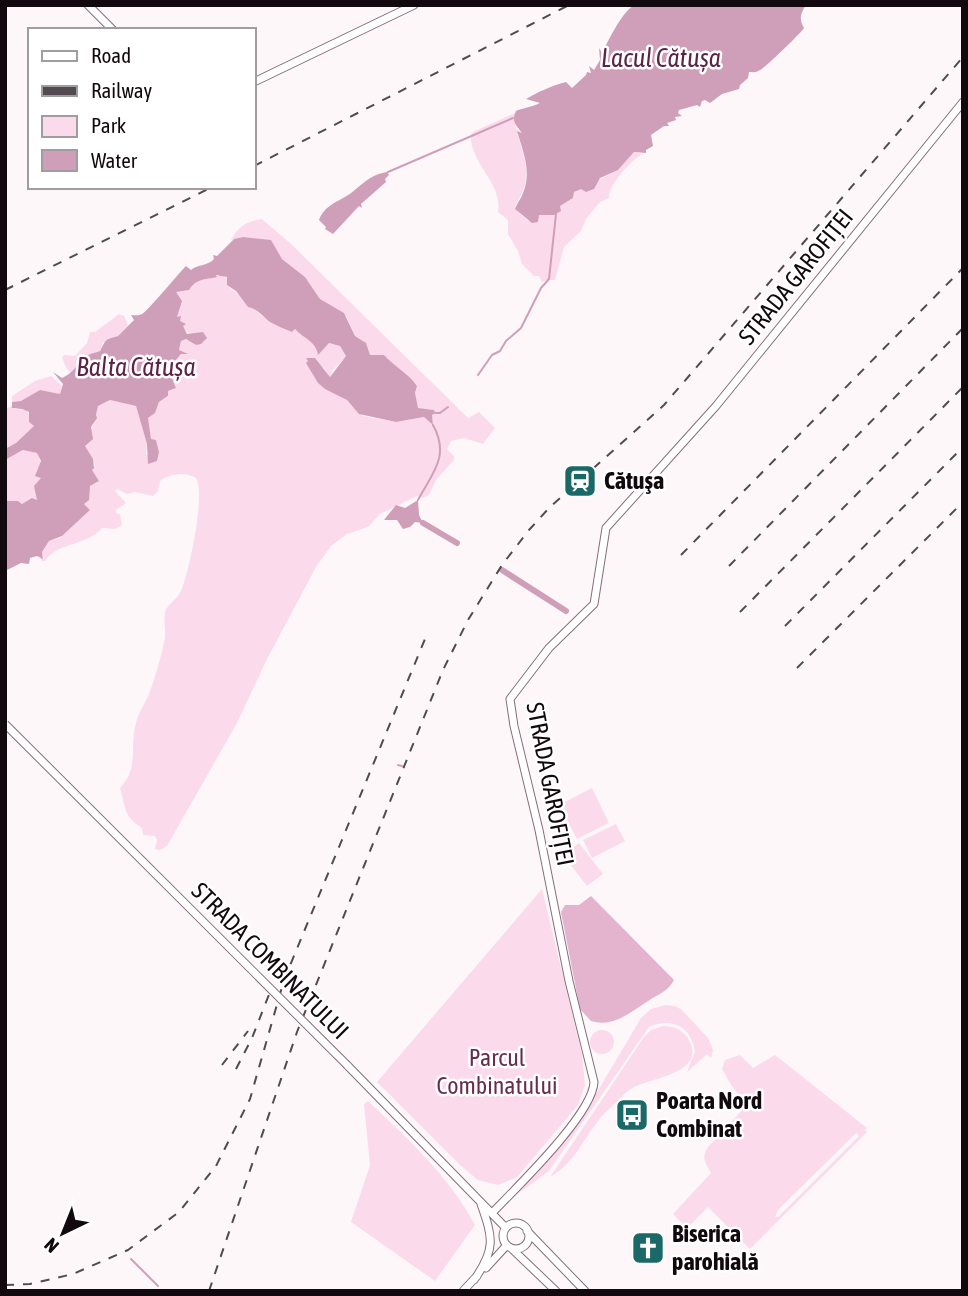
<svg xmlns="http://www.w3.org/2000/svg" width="968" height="1296" font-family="'Asap Condensed',sans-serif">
<rect width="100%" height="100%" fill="#fdf7fa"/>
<!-- green -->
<path fill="#fbdaeb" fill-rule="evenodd" d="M 515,113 L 515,127 L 522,134 L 517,132 C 525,162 534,176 515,206 L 518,212 L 528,221 L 538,215 L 556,214 L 560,206 L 573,198 L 574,192 L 618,170 L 634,152 L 642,154 C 630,162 609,184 609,198 L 600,202 L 586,219 L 581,231 L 564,247 L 555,280 L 547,280 L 542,282 L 539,276 L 534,276 L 522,264 L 518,251 L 508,234 L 508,220 L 498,212 C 503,183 469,163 471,134 L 475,131 Z
M 262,219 L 290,243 L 468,418 L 479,412 L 495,428 L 483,444 L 464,438 L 451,441 L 447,449 L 454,456 L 454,460 L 436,480 L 429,495 L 422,498 L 417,496 L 380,514 L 368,527 L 347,534 L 331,546 L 316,567 L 267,659 L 237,723 L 167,846 L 160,850 L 155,849 L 157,840 L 155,836 L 143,835 L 142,828 C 123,816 126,808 120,788 C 140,766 129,749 136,723 C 138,713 145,704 149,694 C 155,678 160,660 164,643 C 167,633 163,621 165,612 C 168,603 177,600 181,591 C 189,573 206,492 196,478 C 185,471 169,474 160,481 L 158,491 L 153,496 L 135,492 L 127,494 L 117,489 L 115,491 L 126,503 L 116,510 L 116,513 L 120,514 L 122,525 L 115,529 L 102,528 C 88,546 57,542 45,561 L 42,561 L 40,557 L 44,559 L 42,552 L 49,541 L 60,538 L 90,510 L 84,504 L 90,486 L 99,481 L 91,470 L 95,465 L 84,446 L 94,424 L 98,406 L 110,400 L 136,406 L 147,444 L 146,455 L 159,452 L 156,440 L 151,440 L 148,418 L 155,413 L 159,402 L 168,397 L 168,391 L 176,388 L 171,376 L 179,368 L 174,364 L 176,358 L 184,353 L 179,350 L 181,341 L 186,339 L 196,345 L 205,341 L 198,333 C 185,337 184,327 177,317 L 180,307 L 176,292 L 189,290 L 194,282 L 221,275 L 229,279 L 227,285 L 262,316 L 292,332 L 295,329 L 310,339 L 317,350 L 329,343 L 340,346 L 346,356 L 332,371 L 330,378 L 324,368 L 306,358 L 325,389 L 341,395 L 363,416 L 396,422 L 424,417 L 433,423 L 431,409 L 421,410 C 413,405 414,394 417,386 L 384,355 L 370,355 L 363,341 L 355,336 L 347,317 L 320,299 L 305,277 L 282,259 L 271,241 L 243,237 L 231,240 C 238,227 247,221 262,219 Z
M 119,314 L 124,316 L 128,325 L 118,336 L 103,343 L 100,351 L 75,370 L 71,373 C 65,368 65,363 62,358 L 64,355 L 75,356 L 87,343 L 90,332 L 95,332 Z
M 51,376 L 62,386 L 60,394 L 44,391 L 21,401 L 12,402 L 12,396 L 35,381 Z
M 12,406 L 14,409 L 26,410 L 29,415 L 29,422 L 35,426 L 16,443 L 5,449 L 5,409 Z
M 24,450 L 37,453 C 45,467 41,485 37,500 L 29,500 L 22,504 L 18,501 L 7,501 L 5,460 Z
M 592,788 L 609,823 L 577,839 L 559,805 Z
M 616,824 L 625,841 L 592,858 L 583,840 Z
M 579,843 L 603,874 L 587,886 L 563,855 Z
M 542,889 L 582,1055 L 585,1085 L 578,1105 L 517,1177 L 498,1185 L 478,1180 L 460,1165 L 377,1082 Z
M 666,1005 L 675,1006 L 682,1010 L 708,1038 L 713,1050 L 711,1058 L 707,1054 L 687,1072 L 695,1051 C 691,1026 671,1017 649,1027 L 549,1171 L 519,1193 L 583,1116 L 641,1018 L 651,1009 Z
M 663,1026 C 673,1026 681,1029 687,1037 C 711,1072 651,1078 634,1087 C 625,1092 617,1102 609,1109 C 586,1130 578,1162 550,1177 L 644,1037 L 651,1030 Z
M590 1042a12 12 0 1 1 24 0a12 12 0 1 1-24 0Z
M 740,1055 L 753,1068 L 775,1055 L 867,1128 L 865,1130 L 867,1132 L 750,1249 L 708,1207 L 687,1228 L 673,1214 L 711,1173 C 705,1162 701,1158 708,1147 L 747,1105 L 731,1085 L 722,1069 L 725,1060 ZM 856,1133 L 859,1136 L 778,1217 L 775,1217 L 778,1210 Z
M 368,1101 C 408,1139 449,1176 475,1225 L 435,1281 L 351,1222 L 370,1165 L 364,1104 Z"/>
<!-- forest -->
<path fill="#e4b3ce" d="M 591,896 L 674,980 C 668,991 659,994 648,1001 C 630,1012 614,1028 591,1021 L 580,1009 L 561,912 L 565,905 L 579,905 Z"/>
<!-- water -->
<path fill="#cf9fb9" d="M 634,5 L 806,5 C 800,14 799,19 804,28 C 801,33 765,68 760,70 C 755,73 755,72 749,72 L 748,78 L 740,85 L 739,89 L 722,94 L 710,103 L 705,100 L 702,101 L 700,107 L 697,105 L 679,110 L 678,113 L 682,116 L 675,117 L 676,120 L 667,123 L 669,126 L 664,126 L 651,135 L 653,146 L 646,150 L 646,153 L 634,152 L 618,170 L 600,178 L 594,189 L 586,192 L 581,189 L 574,192 L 573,198 L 560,206 L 561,211 L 554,215 L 539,215 L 538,222 L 532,223 L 515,209 C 517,203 521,199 523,193 C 532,171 523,152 517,131 L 522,133 C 516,125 511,122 516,111 C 519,109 532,107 540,103 L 526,99 C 538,92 551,86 566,82 L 572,88 L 586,75 L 587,72 L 591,73 L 589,66 L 594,70 L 600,60 L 599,48 L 602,53 C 610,38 620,15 634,5 Z
M 387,172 L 389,175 L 385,179 L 386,182 L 361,204 L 362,208 L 359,206 L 333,234 L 325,229 L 326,227 L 319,220 C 323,208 334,203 343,198 C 359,190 366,175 387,172 Z
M 243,237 L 271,240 L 282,259 L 305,277 L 320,299 L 344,313 L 355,336 L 366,343 L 370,355 L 384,355 C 394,366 410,375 417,386 L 415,393 L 418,408 L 434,410 L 435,413 L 432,415 L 433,425 L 424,417 L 396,422 L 359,414 L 347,400 L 325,389 L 318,383 L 306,363 L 308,361 L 306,358 L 315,358 L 330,377 L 346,356 L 340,346 L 329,343 L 318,355 C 316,341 303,338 295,329 L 292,332 C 285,329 277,326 270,322 C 261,315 258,309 248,307 L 236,291 L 227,285 L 227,277 L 216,275 L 217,277 C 204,280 197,278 189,290 L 176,292 L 182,301 L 177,317 L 181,316 L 180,321 L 186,324 L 183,326 L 187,334 L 203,332 L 207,338 L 201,344 L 196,345 L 186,339 L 181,341 L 179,350 L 188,354 L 181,354 L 174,362 L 181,370 L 171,376 L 176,388 L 168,391 L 168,396 L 159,402 L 155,413 L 148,418 L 151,439 L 156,440 L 159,452 L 157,461 L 148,464 L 147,444 L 136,406 L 110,400 L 98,406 L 96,415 L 97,418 L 91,427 L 93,439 L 85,446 L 93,459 L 94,468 L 92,470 L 99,481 L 90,486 L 89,500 L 84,504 L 90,510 L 62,536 L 49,541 L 42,552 L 43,559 L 37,556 L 30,558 L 29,564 L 21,563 L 5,571 L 5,501 L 18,501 L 22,504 L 32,498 L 37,500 L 34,486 L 41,478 L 35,476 L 41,461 L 37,453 L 23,450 L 5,460 L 5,449 L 16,443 L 34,426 L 29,422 L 29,412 L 22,409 L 12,408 L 12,402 L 21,401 L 40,390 L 60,394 L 63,384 L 53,372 L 62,378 C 73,373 76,366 84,358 C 88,354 95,353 100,351 C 107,338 105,340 118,336 L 134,320 L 131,315 C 135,315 138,316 142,314 C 147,312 178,274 186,266 L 191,270 C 198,264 208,266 214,259 L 213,255 L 217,256 L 234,239 Z
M 418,500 L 419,515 L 423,523 L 415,522 L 410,527 L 403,529 L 397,520 L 384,520 L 396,505 L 405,508 Z"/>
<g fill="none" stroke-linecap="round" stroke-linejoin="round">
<!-- stream -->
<path stroke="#cf9fb9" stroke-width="2" d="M 388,172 L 513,118
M 478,375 L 492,355 L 500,351 L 506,341 L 521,328 L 541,288 L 549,279 L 556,214
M 435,413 L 440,413 L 448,407
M 418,500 C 433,472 450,456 433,425
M 398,765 L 402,766
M 131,1259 L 158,1286"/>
<!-- canal -->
<path stroke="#cf9fb9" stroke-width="6" d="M 423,523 L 457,543
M 502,570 L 566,611"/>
<defs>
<path id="minor" d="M 88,5 L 113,30
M 254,82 L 414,5
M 347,1065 L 506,1228
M 492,1213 C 516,1188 593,1114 594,1082 L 569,981 L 539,830 L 514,726 L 510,699 L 549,648 L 594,604 L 606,528 L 716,406 L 963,102
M503 1236a13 13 0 1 1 26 0a13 13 0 1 1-26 0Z
M 527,1231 L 585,1291
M 511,1248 L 556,1291
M 486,1268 L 507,1245
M 474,1280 C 496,1249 493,1238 481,1204
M 463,1291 L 477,1276"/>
</defs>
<!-- minor casing -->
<use href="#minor" stroke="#876d7b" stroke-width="9"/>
<!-- minor -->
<use href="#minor" stroke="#fff" stroke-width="7"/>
<!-- rail -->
<path stroke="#524a4f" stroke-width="2" stroke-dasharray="9 9" stroke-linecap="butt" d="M 254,166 L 569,5
M 5,290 L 212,187
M 681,555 L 963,268
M 729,566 L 963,328
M 740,612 L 963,387
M 785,626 L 963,447
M 797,668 L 963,502
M 222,1065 L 248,1031
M 236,1069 L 252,1038 L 270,992
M 963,1156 L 963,1164
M 5,1285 L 30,1284 L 73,1274 L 128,1250 L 179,1212 L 216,1166 L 250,1099 L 284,980 L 425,639
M 209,1291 L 297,1032 L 443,670 L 468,620 L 502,565 L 529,530 L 550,507 L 664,405 L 963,57"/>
<defs>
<path id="minor-bridge" d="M 5,724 L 347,1065"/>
</defs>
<!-- minor-bridge casing -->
<use href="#minor-bridge" stroke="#876d7b" stroke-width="9" stroke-linecap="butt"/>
<!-- minor-bridge -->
<use href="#minor-bridge" stroke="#fff" stroke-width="7"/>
</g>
<!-- icons -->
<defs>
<symbol id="station-square" viewBox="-11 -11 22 22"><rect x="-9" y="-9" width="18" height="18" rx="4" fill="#1b6868" stroke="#fff"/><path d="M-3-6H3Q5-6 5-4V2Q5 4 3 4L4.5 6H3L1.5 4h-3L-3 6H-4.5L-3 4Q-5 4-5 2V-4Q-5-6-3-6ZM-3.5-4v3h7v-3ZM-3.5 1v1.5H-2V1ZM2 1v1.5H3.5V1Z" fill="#fff"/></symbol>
<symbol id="bus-square" viewBox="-11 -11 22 22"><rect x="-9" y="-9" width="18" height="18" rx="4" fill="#1b6868" stroke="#fff"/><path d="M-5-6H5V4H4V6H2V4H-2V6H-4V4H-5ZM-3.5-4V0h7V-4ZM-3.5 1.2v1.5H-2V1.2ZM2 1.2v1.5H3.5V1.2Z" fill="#fff"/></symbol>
<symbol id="church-square" viewBox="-11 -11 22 22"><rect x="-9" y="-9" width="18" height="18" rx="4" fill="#1b6868" stroke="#fff"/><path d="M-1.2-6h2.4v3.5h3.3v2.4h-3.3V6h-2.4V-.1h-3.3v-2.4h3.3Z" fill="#fff"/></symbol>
</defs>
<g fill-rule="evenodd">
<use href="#station-square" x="561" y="462" width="38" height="38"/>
<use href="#bus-square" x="613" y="1096" width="38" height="38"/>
<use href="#church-square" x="629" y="1229" width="38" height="38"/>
</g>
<g text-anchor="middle" stroke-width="5" stroke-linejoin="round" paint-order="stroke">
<!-- street labels -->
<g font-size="24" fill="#12090e" stroke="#fff">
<text transform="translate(796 277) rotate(-51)" y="8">STRADA GAROFIȚEI</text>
<text transform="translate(550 784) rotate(79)" y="8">STRADA GAROFIȚEI</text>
<text transform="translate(270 961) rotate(45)" y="8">STRADA COMBINATULUI</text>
</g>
<!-- poi labels -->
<g font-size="24" font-weight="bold" fill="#12090e" stroke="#fff" text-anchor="start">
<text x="604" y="489">Cătuşa</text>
<text x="656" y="1109">Poarta Nord<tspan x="656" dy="28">Combinat</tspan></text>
<text x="672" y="1242">Biserica<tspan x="672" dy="28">parohială</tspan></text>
</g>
<!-- park labels -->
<g font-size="24" fill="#672d50" stroke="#fff">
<text x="497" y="1066">Parcul<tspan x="497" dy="28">Combinatului</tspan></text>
</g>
<!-- water labels -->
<g font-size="26" font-style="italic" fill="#5c2346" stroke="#fff">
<text x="661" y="67">Lacul Cătușa</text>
<text x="136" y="376">Balta Cătușa</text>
</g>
</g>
<!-- border -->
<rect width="968" height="1296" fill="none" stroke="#12090e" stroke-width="14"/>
<!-- legend -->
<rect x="28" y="28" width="228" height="161" fill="#ffffff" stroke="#a09d9f" stroke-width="2"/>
<rect x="42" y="51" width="35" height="10" fill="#ffffff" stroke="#a09d9f" stroke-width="2"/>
<text x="91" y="63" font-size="21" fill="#12090e">Road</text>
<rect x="42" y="86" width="35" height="10" fill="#524a4f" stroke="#a09d9f" stroke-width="2"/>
<text x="91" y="98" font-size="21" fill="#12090e">Railway</text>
<rect x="42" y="116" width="35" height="21" fill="#fbdaeb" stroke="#a09d9f" stroke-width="2"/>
<text x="91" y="133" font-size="21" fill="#12090e">Park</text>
<rect x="42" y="150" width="35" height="21" fill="#cf9fb9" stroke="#a09d9f" stroke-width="2"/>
<text x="91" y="168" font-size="21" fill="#12090e">Water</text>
<!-- north arrow -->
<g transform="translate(63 1233) rotate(223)" stroke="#ffffff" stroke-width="5" paint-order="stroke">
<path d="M0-5L12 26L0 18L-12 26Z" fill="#12090e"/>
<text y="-10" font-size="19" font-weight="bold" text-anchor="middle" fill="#12090e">N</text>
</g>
</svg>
